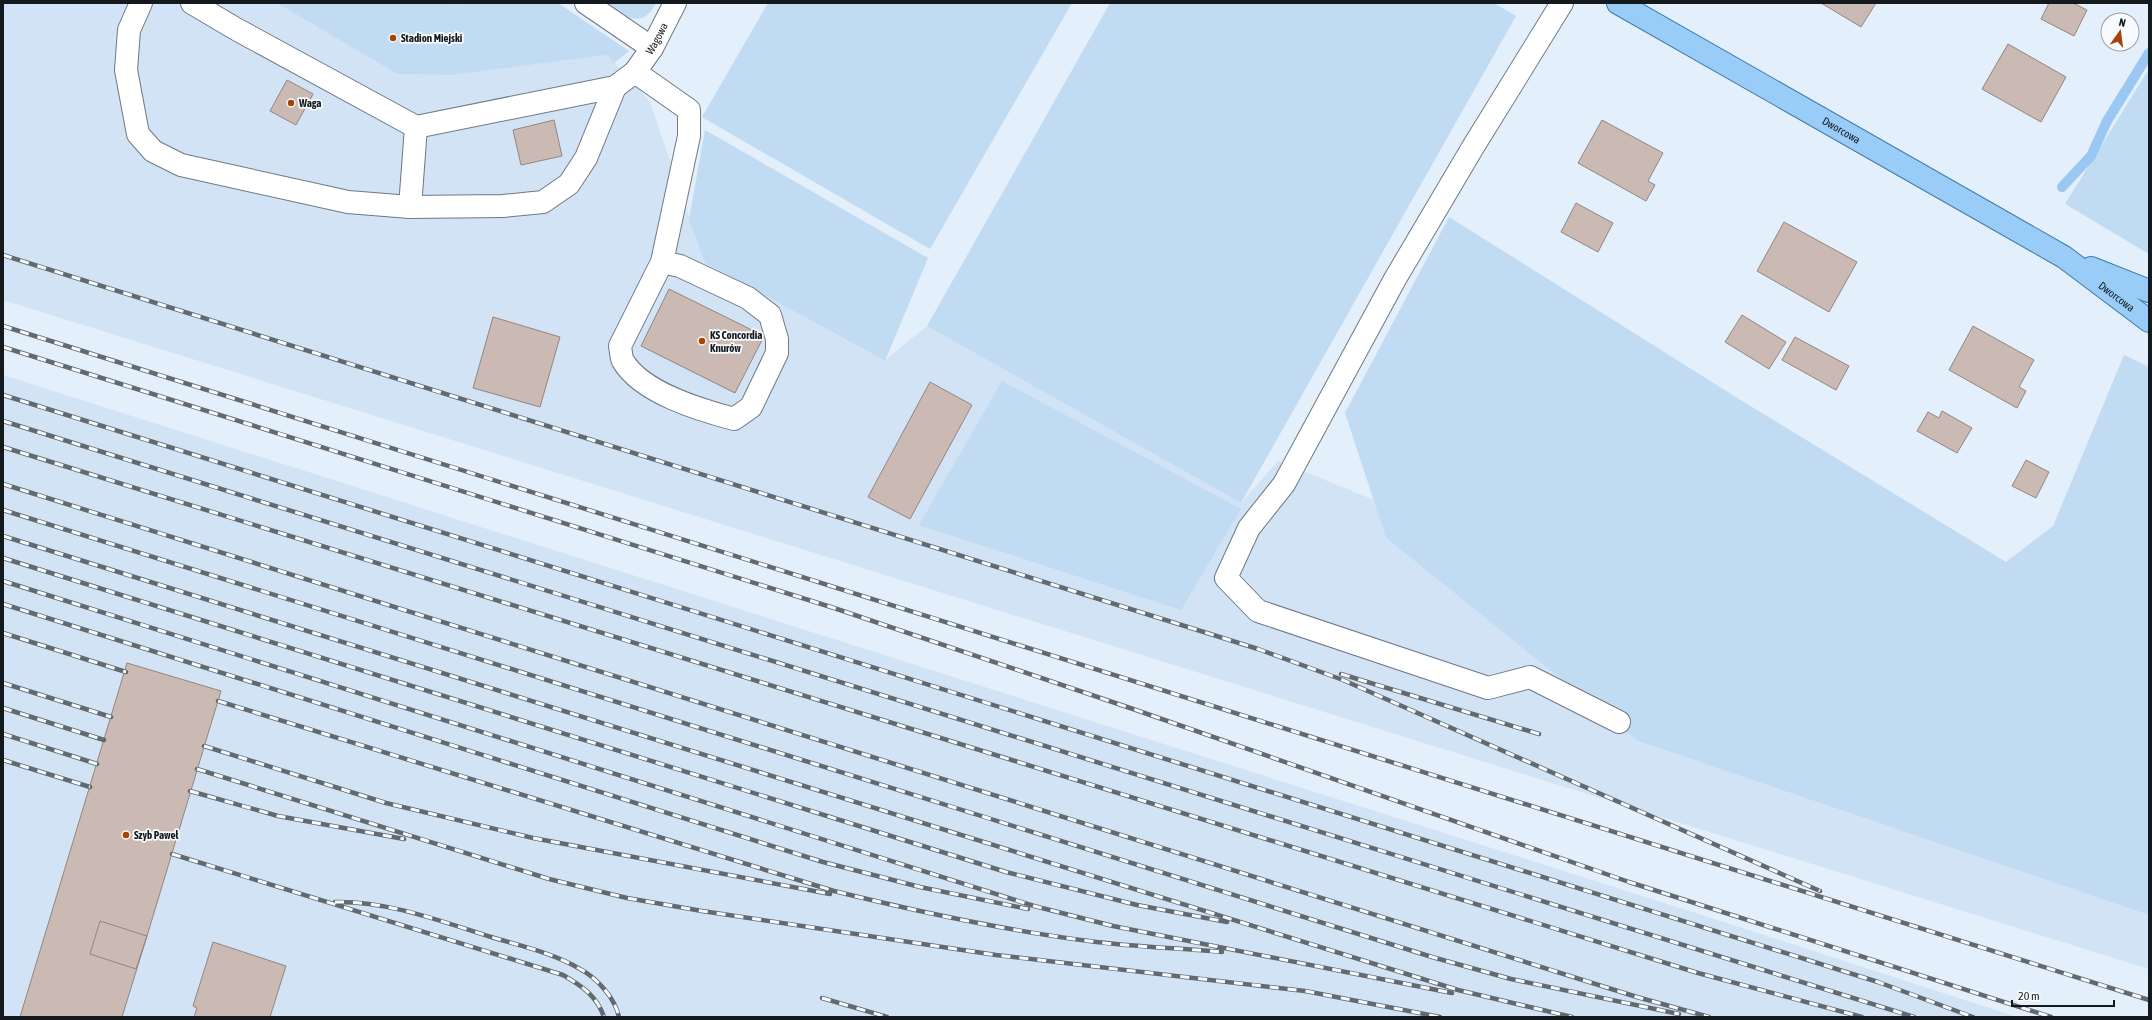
<svg xmlns="http://www.w3.org/2000/svg" width="2152" height="1020" font-family="'Asap Condensed',sans-serif">
<rect width="100%" height="100%" fill="#e3effb"/>
<!-- built -->
<path fill="#d1e3f5" d="M 3,3 L 277,3 L 397,74 L 452,75 L 608,55 L 650,102 L 705,263 L 884,361 L 927,326 L 1241,503 L 1278,461 L 1374,500 L 1386,538 L 1638,741 L 2149,915 L 2149,969 L 3,300 Z
M 3,375 L 1702,915 L 2017,1017 L 3,1017 Z"/>
<!-- green -->
<path fill="#c1dbf2" d="M 277,3 L 453,3 L 456,5 L 457,3 L 558,3 L 629,51 L 614,63 L 608,55 L 452,75 L 397,74 Z
M 605,3 L 656,3 C 642,31 623,16 605,3 Z
M 768,3 L 1072,3 L 930,249 L 702,117 Z
M 1110,3 L 1494,3 L 1516,16 L 1241,503 L 927,326 Z
M 2149,69 L 2149,254 L 2065,204 Z
M 705,130 L 928,258 L 885,361 L 705,263 L 689,219 Z
M 1449,217 L 1739,399 L 2006,562 L 2053,526 L 2124,355 L 2149,367 L 2149,915 L 1638,741 L 1386,538 L 1345,413 Z
M 1002,381 L 1241,509 L 1181,610 L 919,525 Z"/>
<g fill="none" stroke-linecap="round" stroke-linejoin="round">
<!-- stream -->
<path stroke="#9ac8f2" stroke-width="10" d="M 2062,187 L 2091,156 L 2107,121 L 2149,53"/>
</g>
<!-- building -->
<path fill="#cabab3" stroke="#94857f" d="M 1821,3 L 1876,3 L 1861,27 Z
M 2049,3 L 2073,3 L 2087,10 L 2074,36 L 2041,19 Z
M 2008,44 L 2066,77 L 2041,122 L 1982,89 Z
M 287,80 L 313,94 L 296,125 L 270,111 Z
M 554,120 L 562,156 L 521,165 L 513,130 Z
M 1602,120 L 1663,153 L 1648,181 L 1655,185 L 1646,201 L 1578,163 Z
M 1576,203 L 1613,223 L 1598,252 L 1561,232 Z
M 1784,222 L 1857,262 L 1829,312 L 1757,271 Z
M 669,289 L 764,336 L 735,393 L 641,346 Z
M 1742,315 L 1786,342 L 1769,369 L 1725,342 Z
M 493,317 L 560,337 L 540,407 L 473,388 Z
M 1973,326 L 2034,360 L 2019,387 L 2026,391 L 2017,408 L 1949,370 Z
M 1795,337 L 1849,366 L 1836,390 L 1782,360 Z
M 930,382 L 972,405 L 910,519 L 868,497 Z
M 1942,411 L 1972,428 L 1957,453 L 1917,431 L 1928,412 L 1939,418 Z
M 2026,460 L 2049,472 L 2036,498 L 2012,486 Z
M 127,663 L 221,691 L 147,936 L 122,1017 L 20,1017 Z
M 100,921 L 147,936 L 136,969 L 90,954 Z
M 213,942 L 286,966 L 270,1017 L 194,1017 L 197,1008 L 193,1006 Z"/>
<g fill="none" stroke-linecap="round" stroke-linejoin="round">
<defs>
<g id="minor">
<path d="M 141,3 L 129,30 L 126,70 L 138,134 L 153,151 L 181,165 L 348,202 L 410,207 L 503,206 L 543,202 L 569,184 L 586,158 L 615,87"/>
<path id="s1" d="M 192,3 L 236,29 L 416,127 L 615,87 L 635,72 L 652,48 L 675,3"/>
<path d="M 586,3 L 652,48"/>
<path d="M 1562,3 L 1473,147 L 1395,279 L 1284,484 L 1249,528 L 1226,578 L 1258,611 L 1488,688 L 1530,677 L 1619,722"/>
<path d="M 635,72 L 689,110 L 689,136 L 662,262 L 620,346 C 621,351 621,358 623,361 C 642,393 700,410 734,419 L 751,407 L 777,353 L 777,339 L 770,315 L 748,298 L 680,266 L 662,262"/>
<path d="M 410,207 L 416,127"/>
</g>
<g id="major">
<path id="s2" d="M 1618,3 L 2064,257 L 2149,321"/>
<path d="M 2091,268 L 2149,291"/>
</g>
</defs>
<!-- minor casing -->
<use href="#minor" stroke="#6e7983" stroke-width="24"/>
<!-- major casing -->
<use href="#major" stroke="#3e79a9" stroke-width="24"/>
<!-- minor -->
<use href="#minor" stroke="#fff" stroke-width="22"/>
<!-- major -->
<use href="#major" stroke="#99cdf8" stroke-width="22"/>
<defs>
<path id="rail" d="M 3,255 L 1258,649 L 1343,680 L 1820,891
M 3,326 L 2149,1000
M 3,347 L 834,608 L 1133,709 L 1629,882 L 2051,1017
M 3,395 L 1878,982 L 1973,1017
M 3,421 L 1914,1017
M 3,447 L 1698,973 L 1862,1017
M 3,484 L 1637,997 L 1709,1017
M 3,510 L 1432,957 L 1511,979 L 1679,1014
M 3,536 L 1458,990 L 1572,1017
M 3,558 L 1006,872 L 1137,905 L 1227,922
M 3,581 L 1034,906 L 1113,926 L 1452,993
M 3,604 L 823,862 L 920,887 L 1028,909
M 3,633 L 126,672
M 1341,674 L 1539,734
M 3,683 L 111,717
M 218,701 L 834,891 C 919,912 1003,930 1089,941 C 1133,947 1178,948 1222,952
M 3,708 L 104,740
M 3,734 L 97,764
M 204,746 L 386,803 L 533,838 L 830,894
M 3,760 L 90,787
M 197,769 L 549,879 L 627,898 L 702,911 L 996,955 L 1305,991 L 1440,1017
M 190,791 L 278,816 L 404,839
M 172,854 L 563,975 C 582,986 597,996 604,1017
M 335,902 C 389,901 440,921 491,937 C 521,946 553,953 580,969 C 597,978 615,998 619,1017
M 822,998 L 887,1017"/>
</defs>
<!-- rail casing -->
<use href="#rail" stroke="#626970" stroke-width="4.5"/>
<!-- rail -->
<use href="#rail" stroke="#f8fbfd" stroke-width="3" stroke-dasharray="9" stroke-linecap="butt"/>
</g>
<!-- markers -->
<g fill="#a64308" stroke="#f8fbfd" stroke-width="1.5">
<circle cx="393" cy="38" r="4"/>
<circle cx="291" cy="103" r="4"/>
<circle cx="702" cy="341" r="4"/>
<circle cx="126" cy="835" r="4"/>
</g>
<g text-anchor="middle" stroke-width="3.5" stroke-linejoin="round" paint-order="stroke">
<!-- poi labels -->
<g font-size="11" font-weight="bold" fill="#14191d" stroke="#f8fbfd" text-anchor="start">
<text x="401" y="42">Stadion Miejski</text>
<text x="299" y="107">Waga</text>
<text x="710" y="339">KS Concordia<tspan x="710" dy="13">Knurów</tspan></text>
<text x="134" y="839">Szyb Paweł</text>
</g>
<!-- street labels -->
<g font-size="11" fill="#14191d" stroke="#f8fbfd">
<text dy="4" stroke="none"><textPath href="#s1" startOffset="524">Wagowa</textPath></text>
<text dy="4" stroke="none"><textPath href="#s2" startOffset="257">Dworcowa</textPath></text>
<text dy="4" stroke="none"><textPath href="#s2" startOffset="579">Dworcowa</textPath></text>
</g>
</g>
<!-- border -->
<rect width="2152" height="1020" fill="none" stroke="#14191d" stroke-width="8"/>
<!-- north arrow -->
<g transform="translate(2120 32) rotate(14)"><circle r="19" fill="#f8fbfd" stroke="#9da1a3"/>
<path d="M0-3L7 15L0 10L-7 15Z" fill="#a64308"/>
<text y="-6" font-size="11" font-weight="bold" text-anchor="middle" fill="#14191d">N</text>
</g>
<!-- scale -->
<path d="M2012 1000v6h102v-6" fill="none" stroke="#14191d" stroke-width="2"/>
<text x="2018" y="1000" font-size="12" fill="#14191d" stroke="#f8fbfd" stroke-width="3" paint-order="stroke">20 m</text>
</svg>
